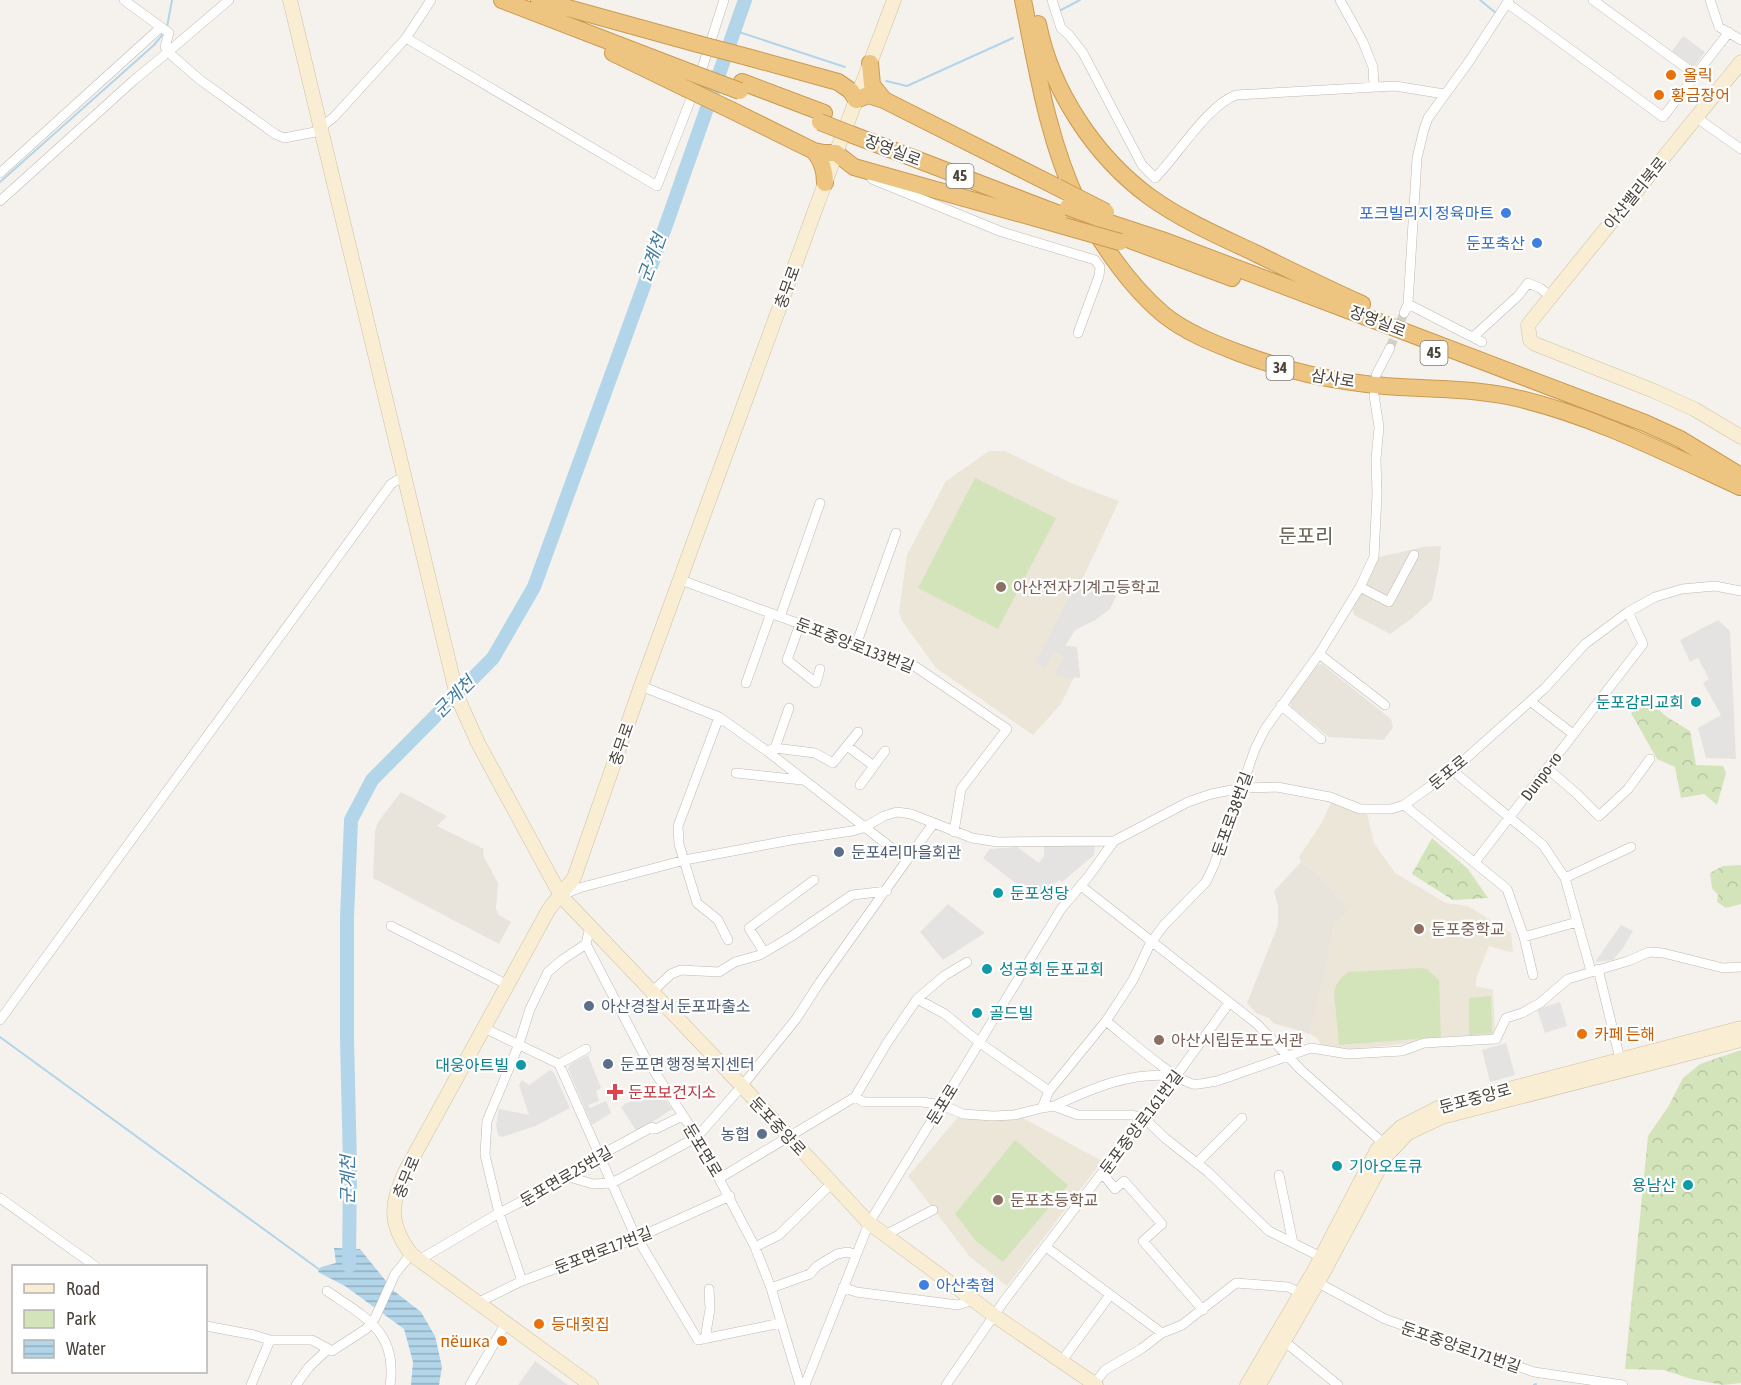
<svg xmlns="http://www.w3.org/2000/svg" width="1741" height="1385" font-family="'Asap Condensed','Noto Sans KR',sans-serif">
<defs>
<pattern id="forest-crowns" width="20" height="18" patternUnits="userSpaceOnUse" patternTransform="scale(1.5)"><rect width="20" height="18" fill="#d3e4bb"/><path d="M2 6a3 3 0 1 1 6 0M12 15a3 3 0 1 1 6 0" fill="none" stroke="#b7c5a2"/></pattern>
<pattern id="water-rules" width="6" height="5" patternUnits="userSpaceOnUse" patternTransform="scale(1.5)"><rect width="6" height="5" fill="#b2d5e9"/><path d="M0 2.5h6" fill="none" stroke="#93aebe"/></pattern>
</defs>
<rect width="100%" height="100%" fill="#f5f2ed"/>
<!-- residential -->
<path fill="#e8e4dc" d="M 1441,546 L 1439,566 L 1432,600 L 1411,619 L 1390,634 L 1354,615 L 1352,607 L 1379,557 L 1423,547 Z
M 1322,664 L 1391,719 L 1393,727 L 1384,740 L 1329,737 L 1291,707 L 1290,702 L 1317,665 Z
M 401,792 L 447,816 L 437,826 L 484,849 L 483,855 L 498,883 L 496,909 L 499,915 L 511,922 L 499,944 L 373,878 L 375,831 L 378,822 Z
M 1301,862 L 1320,876 L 1349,911 L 1335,924 L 1330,943 L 1329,958 L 1310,1034 L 1273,1023 L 1269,1018 L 1256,1013 L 1247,1003 L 1278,925 L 1278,906 L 1274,891 Z"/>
<!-- education -->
<path fill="#ece6d9" d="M 989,451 L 1005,451 L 1071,483 L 1119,501 L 1083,578 L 1116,596 L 1110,609 L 1095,620 L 1075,630 L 1065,646 L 1077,647 L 1080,678 L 1074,677 L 1061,704 L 1033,735 L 936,668 L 902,621 L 899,612 L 907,555 L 946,481 Z
M 1331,803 L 1357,813 L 1367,814 L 1374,843 L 1395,873 L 1446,903 L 1468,906 L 1511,933 L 1513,953 L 1489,946 L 1476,979 L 1476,986 L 1493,990 L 1495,1034 L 1345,1050 L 1322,1047 L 1318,1039 L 1310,1034 L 1329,958 L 1330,943 L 1335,924 L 1349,911 L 1320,876 L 1301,862 L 1299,857 L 1321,824 Z
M 959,1116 L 1021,1117 L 1102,1161 L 1007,1286 L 970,1257 L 908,1176 Z"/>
<!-- green -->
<path fill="#d3e4bb" d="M 975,478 L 1056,518 L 998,629 L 918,588 Z
M 1420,968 L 1427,969 L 1439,980 L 1441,1037 L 1339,1045 L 1334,992 C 1337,982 1340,977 1349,972 Z
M 1491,996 L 1492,1033 L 1469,1035 L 1469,998 Z
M 1015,1140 L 1068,1185 L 1003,1262 L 977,1242 L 955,1214 Z"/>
<!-- forest -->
<path fill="url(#forest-crowns)" d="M 1649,701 L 1667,717 L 1690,731 L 1696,765 L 1723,766 L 1726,773 L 1717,805 L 1704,794 L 1681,798 L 1675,767 L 1657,759 L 1631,713 Z
M 1432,838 L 1468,869 L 1488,898 L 1453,900 L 1412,874 Z
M 1741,865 L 1741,904 L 1726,908 L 1717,902 L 1718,895 L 1712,888 L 1710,873 L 1723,866 Z
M 1741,1050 L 1741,1383 L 1723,1385 L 1691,1379 L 1664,1370 L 1625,1369 L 1648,1136 L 1668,1107 L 1683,1078 L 1700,1064 Z"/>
<!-- parking -->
<path fill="#e4e3e1" d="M 1683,36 L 1705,52 L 1694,67 L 1672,51 Z
M 1080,577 L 1116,596 L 1110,609 L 1095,620 L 1075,630 L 1065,646 L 1077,647 L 1080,678 L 1074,677 L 1073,680 L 1055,674 L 1064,656 L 1055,651 L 1045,668 L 1035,663 Z
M 1718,620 L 1730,631 L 1736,759 L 1706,758 L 1698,728 L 1721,715 L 1703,683 L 1709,679 L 1698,658 L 1690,662 L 1680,640 Z
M 1095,844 L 1094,855 L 1062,882 L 1059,880 L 1036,899 L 983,858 L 990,849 L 1017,847 L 1039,863 L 1044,856 L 1044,846 Z
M 948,904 L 985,933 L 943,960 L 920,932 Z
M 1621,925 L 1633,931 L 1623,948 L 1613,960 L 1595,962 Z
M 1560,1002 L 1567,1026 L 1545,1033 L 1537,1009 Z
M 1506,1043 L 1515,1075 L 1490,1082 L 1482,1050 Z
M 588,1055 L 601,1088 L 596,1091 L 599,1101 L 588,1105 L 590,1108 L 606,1101 L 611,1113 L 592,1125 L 568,1069 L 570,1064 Z
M 550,1070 L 554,1073 L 570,1108 L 535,1126 L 502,1137 L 498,1135 L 496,1125 L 499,1109 L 529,1115 L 519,1085 L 522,1080 L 529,1085 Z
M 655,1085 L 672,1109 L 637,1132 L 621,1107 Z
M 535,1361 L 568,1385 L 518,1385 Z"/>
<!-- water -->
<path fill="url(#water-rules)" d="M 334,1248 L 360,1249 L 394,1291 L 421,1312 L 435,1336 L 442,1367 L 439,1385 L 411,1385 L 413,1362 L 404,1329 L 345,1286 L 318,1272 L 321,1267 L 336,1263 Z"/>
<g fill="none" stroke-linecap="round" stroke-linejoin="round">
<!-- stream -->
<path stroke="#b2d5e9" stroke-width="2" d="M 1480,0 L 1496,13
M 1059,11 L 1080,0
M 167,27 L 172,0
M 733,30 L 845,67
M 886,81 L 907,86 L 1013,38
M 0,182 L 154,45 L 163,34
M 0,1037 L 320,1270
M 1534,1385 L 1536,1384"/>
<!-- river -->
<path stroke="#b2d5e9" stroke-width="14" d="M 349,1266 L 350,1166 L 347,1039 L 347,918 L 351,820 L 372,780 L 493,658 L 534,587 L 666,225 L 745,0"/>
<!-- street-tunnel -->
<path stroke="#d3cfc9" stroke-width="9" stroke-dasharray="9 4.5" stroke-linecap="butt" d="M 1390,348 L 1404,313"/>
<defs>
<path id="street" d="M 229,0 L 168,52 L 199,79 L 275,134 L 284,138 L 315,132 L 334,117 L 406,38 L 431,0
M 1052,0 L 1061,28 L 1069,35 L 1083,53 L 1142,165 L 1155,178 C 1177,156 1208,105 1236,95 L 1395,86 L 1444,94
M 1340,0 L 1363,42 L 1373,67 L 1374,86
M 1593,0 L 1696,75
M 1710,0 L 1719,27 L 1741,40
M 1507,3 L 1663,117 L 1729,32
M 406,38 L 657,186 L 694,91
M 699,78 L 724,0
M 1697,118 L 1741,149
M 0,173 L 160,28
M 872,179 L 1002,232 L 1095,260 L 1100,267 L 1099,276 L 1078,333
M 0,201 L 133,81 L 168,52 L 165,47 L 169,33 L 124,0
M 1408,304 L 1482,342
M 1404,313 L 1408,304 L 1417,158 L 1424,129 L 1428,118 L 1468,63 L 1509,0
M 1473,337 L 1518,296 L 1528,283 L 1540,288 L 1550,296
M 1376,375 L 1390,348
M 681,580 L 916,667 L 1007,729 L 961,789 L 954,832
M 1360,587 L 1389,602 L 1414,555
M 780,617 L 820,503
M 800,624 L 787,660 L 816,683 L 820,669
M 856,645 L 896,533
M 1319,654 L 1385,705
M 746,683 L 771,613
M 641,686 L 719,717 L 767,751 L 907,860 L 933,824
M 1534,704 L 1573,734
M 1281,705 L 1321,739
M 719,717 L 678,826 L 679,844 L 697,903 L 718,920 L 728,940
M 847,746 L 874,766
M 775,748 L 789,708
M 767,751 L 775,748 L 815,753 L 833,763 L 858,732
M 1547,768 L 1577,794 L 1599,816 L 1628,789 L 1650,759
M 736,773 L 802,780
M 1459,776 L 1543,845 L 1565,878 L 1591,971
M 860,785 L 885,751
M 1404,805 L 1507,889 L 1524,937 L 1533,975
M 1475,862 L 1643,644 L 1628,612
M 1565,878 L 1631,847
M 1081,886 L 1257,1024 L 1301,1070 L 1383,1143
M 563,895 L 579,888 L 685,860 L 791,840 L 852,831 L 863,828 L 884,816 L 897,812 L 911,814 L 972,838 L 998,842 L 1114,841 L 1188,802 L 1211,794 L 1242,788 L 1277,787 L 1330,797 L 1360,809 L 1391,809 L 1404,805 L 1453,770 L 1545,688 L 1585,644 L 1628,612 L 1655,597 L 1682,589 L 1715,586 L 1741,591
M 391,926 L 508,985
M 590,927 L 586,944 L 645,1057 L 697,1137 L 755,1247 L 771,1288 L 800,1385
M 1524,937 L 1577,922
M 764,952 L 749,928 L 814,880
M 1598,969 L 1621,1063
M 652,992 L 671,974 L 681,970 L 719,972 L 735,962 L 760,955 L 792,936 L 852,895 L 887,891
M 917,999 L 945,1014 L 980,1043 L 1049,1091
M 0,1020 L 391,484 L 404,476
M 1106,1021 C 1124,1035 1174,1080 1193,1084 C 1201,1085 1209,1082 1217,1081 L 1311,1048 L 1348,1054 L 1402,1051 L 1424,1043 L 1496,1039 L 1506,1018 L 1522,1013 L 1540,1003 L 1568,979 L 1628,961 L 1649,952 L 1663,953 L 1723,968 L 1741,967
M 484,1028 L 559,1064
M 586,1049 L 559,1064 L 633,1231 L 698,1340 L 781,1323
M 855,1097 L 864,1102 L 922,1102 L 942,1105 L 963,1114 L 993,1116 L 1014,1115 L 1042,1108 L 1049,1091 L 1106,1021 L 1133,980 L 1150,944 L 1164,925 L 1206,882 L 1214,865 L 1255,749 L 1265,729 L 1319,654 L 1360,587 L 1374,557 L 1377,494 L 1376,459 L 1379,427 L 1374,395
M 1054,1106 C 1093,1088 1131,1071 1175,1076
M 1042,1108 L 1054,1106 L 1078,1115 L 1132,1115 L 1144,1118 L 1165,1138 L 1208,1172 L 1269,1231 L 1321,1257
M 1197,1163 L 1242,1118
M 1102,1173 L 1115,1189 L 1124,1181 L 1162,1224 L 1143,1241 L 1203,1310
M 1279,1175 L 1293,1243
M 569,1177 L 593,1184 L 612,1183 L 697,1137 L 742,1086 L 796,1019 L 820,982 L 907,860
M 720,1178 L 855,1097 L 887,1043 L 917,999 L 944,976 L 967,962
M 0,1198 L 95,1266
M 885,1235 L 933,1210
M 755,1247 L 779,1235 L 832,1183
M 1046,1247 L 1162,1333
M 419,1260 L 499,1213 L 569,1177 L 599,1156 L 652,1127 L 656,1129 L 682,1116
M 1313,1280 L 1385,1319 L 1534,1372 L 1623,1385
M 522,1281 L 499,1213 L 485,1155 L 487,1121 L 519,1044 L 530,1009 L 548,972 L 562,960 L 586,944
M 843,1287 L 856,1292 L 958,1305 L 974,1300
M 771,1288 L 810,1274 L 817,1266 L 837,1254 L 848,1252 L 856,1255
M 327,1291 C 365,1317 398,1332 390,1385
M 477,1303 L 522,1281 L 637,1238 L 730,1196
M 206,1326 L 254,1335 L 270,1340 L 312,1340 L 332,1351 L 366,1329 L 375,1318 L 395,1274 L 411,1254
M 705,1339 L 710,1309 L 709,1289
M 1284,1341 L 1338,1385
M 1061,1362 L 1110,1295
M 1094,1384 L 1105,1370 L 1141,1349 L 1162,1333 L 1182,1325 L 1236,1283 L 1288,1287 L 1305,1295
M 251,1385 L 270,1340
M 296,1385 L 309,1367 L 328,1349
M 470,1385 L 506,1323
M 805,1385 L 869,1223 L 1061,909 L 1088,877 L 1114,841
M 946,1385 L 1004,1301 L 1176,1076 L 1229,1003"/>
<path id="secondary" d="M 290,0 L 457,696 L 478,743 L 561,896 L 742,1086 L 869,1223 L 995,1316 L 1096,1385
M 1741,62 L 1528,325 L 1530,340 L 1535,344 L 1654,391 L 1694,409 L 1741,437
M 591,1385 L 411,1254 C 389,1224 390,1205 405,1172 L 549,909 L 574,878 L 641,686 L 836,153 L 894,0
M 1247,1385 L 1315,1269 L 1377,1150 L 1401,1127 L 1440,1107 L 1741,1028
M 1259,1385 L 1323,1273 L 1386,1156 L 1408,1133 L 1442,1117 L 1741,1040"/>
<path id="highway" d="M 502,0 L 689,72
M 539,0 L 698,44
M 1023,0 C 1037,69 1048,141 1079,205
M 1038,24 C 1051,90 1095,157 1150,197 C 1182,220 1219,236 1255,253 C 1290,270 1326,288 1362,304
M 613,53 L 685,88
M 751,58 L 838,82 L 851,91 L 856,100 L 868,95 L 884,100 L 1057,187
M 870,63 L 872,85 L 884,100
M 742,82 L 824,113
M 733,111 L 814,151 L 824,153 L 836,153 L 854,167 L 1064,226
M 853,135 L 1067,217
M 814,151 C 822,161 825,170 825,183
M 1107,222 L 1162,240 L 1345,309 L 1645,423 L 1680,439 L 1741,476
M 1094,229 C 1112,259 1136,291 1163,314 C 1185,332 1213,343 1239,353 C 1290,372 1331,381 1385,386 C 1428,389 1469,388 1512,397 C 1592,415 1666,453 1740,487
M 1130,240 L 1232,278"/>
</defs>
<!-- street casing -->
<use href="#street" stroke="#bfb9b1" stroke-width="10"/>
<!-- secondary casing -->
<use href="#secondary" stroke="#cec1a2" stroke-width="15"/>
<!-- highway casing -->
<use href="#highway" stroke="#cc9a50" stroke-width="18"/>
<!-- street -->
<use href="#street" stroke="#fff" stroke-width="9"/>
<!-- secondary -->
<use href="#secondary" stroke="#f9eed3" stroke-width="14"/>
<!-- highway -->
<use href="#highway" stroke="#edc480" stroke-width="16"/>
<defs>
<path id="highway-bridge" d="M 698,44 L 751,58
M 689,72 L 740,91
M 685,88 L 733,111
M 820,122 L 853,135
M 1057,187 L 1106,212
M 1068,207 L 1098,218
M 1064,226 L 1120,242"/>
</defs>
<!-- highway-bridge casing -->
<use href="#highway-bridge" stroke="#cc9a50" stroke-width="18" stroke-linecap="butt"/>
<!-- highway-bridge -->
<use href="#highway-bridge" stroke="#edc480" stroke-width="16"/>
</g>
<!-- markers -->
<g fill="#e8710a" stroke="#fff" stroke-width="2">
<circle cx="1671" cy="75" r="6"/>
<circle cx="1659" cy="95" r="6"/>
<circle cx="1582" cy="1034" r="6"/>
<circle cx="539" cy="1324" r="6"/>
<circle cx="502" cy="1341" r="6"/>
</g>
<g fill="#3f7fe0" stroke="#fff" stroke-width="2">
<circle cx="1506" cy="213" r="6"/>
<circle cx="1537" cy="243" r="6"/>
<circle cx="924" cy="1285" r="6"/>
</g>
<g fill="#8d6e63" stroke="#fff" stroke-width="2">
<circle cx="1001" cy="587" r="6"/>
<circle cx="1419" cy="929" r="6"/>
<circle cx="1159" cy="1040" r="6"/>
<circle cx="998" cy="1200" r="6"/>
</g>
<g fill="#0f9aa8" stroke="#fff" stroke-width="2">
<circle cx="1696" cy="702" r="6"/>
<circle cx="998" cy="893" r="6"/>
<circle cx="987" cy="969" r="6"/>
<circle cx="977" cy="1013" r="6"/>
<circle cx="521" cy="1065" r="6"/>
<circle cx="1337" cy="1166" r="6"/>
<circle cx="1688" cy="1185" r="6"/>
</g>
<g fill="#5c6f8a" stroke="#fff" stroke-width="2">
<circle cx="839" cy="852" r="6"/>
<circle cx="589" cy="1006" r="6"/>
<circle cx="608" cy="1064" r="6"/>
<circle cx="762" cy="1134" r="6"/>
</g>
<path fill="#e0444e" stroke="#fff" stroke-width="2" d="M612 1083h6v6h6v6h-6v6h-6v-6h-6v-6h6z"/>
<g text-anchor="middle" stroke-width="4.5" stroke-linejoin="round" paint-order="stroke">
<!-- shield labels -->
<g fill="#fff" stroke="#807b76" stroke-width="1.5">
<rect x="946.5" y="164" width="27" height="24" rx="4.5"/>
<rect x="1420.5" y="341" width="27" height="24" rx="4.5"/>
<rect x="1266.5" y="356" width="27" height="24" rx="4.5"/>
</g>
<g font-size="15" font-weight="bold" fill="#49433b">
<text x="960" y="181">45</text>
<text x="1434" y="358">45</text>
<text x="1280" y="373">34</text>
</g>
<!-- food labels -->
<g font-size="16" fill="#c56008" stroke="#fff" text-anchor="start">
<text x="1683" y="81">올릭</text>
<text x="1671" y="101">황금장어</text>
<text x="1594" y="1040">카페 든해</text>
<text x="551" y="1330">등대횟집</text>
<text x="490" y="1347" text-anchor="end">пёшка</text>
</g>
<!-- street labels -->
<g font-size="16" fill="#49433b" stroke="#fff">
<text transform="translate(893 150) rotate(21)" y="6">장영실로</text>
<text transform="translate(1635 193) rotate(-51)" y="6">아산밸리북로</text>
<text transform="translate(787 287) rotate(-70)" y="6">충무로</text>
<text transform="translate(1378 321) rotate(21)" y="6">장영실로</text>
<text transform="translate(1333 378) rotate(9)" y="6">삼사로</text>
<text transform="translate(855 645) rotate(21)" y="6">둔포중앙로133번길</text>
<text transform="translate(621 744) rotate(-71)" y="6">충무로</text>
<text transform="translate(1448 772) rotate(-39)" y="6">둔포로</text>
<text transform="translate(1541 776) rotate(-53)" y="6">Dunpo-ro</text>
<text transform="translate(1232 814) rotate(-70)" y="6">둔포로38번길</text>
<text transform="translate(1475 1098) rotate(-15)" y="6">둔포중앙로</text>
<text transform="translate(942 1104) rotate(-58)" y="6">둔포로</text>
<text transform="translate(1141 1122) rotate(-53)" y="6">둔포중앙로161번길</text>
<text transform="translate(778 1126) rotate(47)" y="6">둔포중앙로</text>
<text transform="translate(703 1150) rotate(59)" y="6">둔포면로</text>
<text transform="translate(566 1176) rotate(-30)" y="6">둔포면로25번길</text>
<text transform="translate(406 1177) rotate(-67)" y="6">충무로</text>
<text transform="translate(603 1250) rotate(-21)" y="6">둔포면로17번길</text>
<text transform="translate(1461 1347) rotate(19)" y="6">둔포중앙로171번길</text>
</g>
<!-- shop labels -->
<g font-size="16" fill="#366cbe" stroke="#fff" text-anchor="end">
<text x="1494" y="219">포크빌리지 정육마트</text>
<text x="1525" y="249">둔포축산</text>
<text x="936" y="1291" text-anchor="start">아산축협</text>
</g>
<!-- education labels -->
<g font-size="16" fill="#785e54" stroke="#fff" text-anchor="start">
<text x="1013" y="593">아산전자기계고등학교</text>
<text x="1431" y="935">둔포중학교</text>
<text x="1171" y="1046">아산시립둔포도서관</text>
<text x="1010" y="1206">둔포초등학교</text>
</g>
<!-- culture labels -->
<g font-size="16" fill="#0d838f" stroke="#fff" text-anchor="start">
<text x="1684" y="708" text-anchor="end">둔포감리교회</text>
<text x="1010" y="899">둔포성당</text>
<text x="999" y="975">성공회 둔포교회</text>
<text x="989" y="1019">골드빌</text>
<text x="509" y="1071" text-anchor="end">대웅아트빌</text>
<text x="1349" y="1172">기아오토큐</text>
<text x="1676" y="1191" text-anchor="end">용남산</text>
</g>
<!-- service labels -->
<g font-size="16" fill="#4e5e75" stroke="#fff" text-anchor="start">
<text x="851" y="858">둔포4리마을회관</text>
<text x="601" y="1012">아산경찰서 둔포파출소</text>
<text x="620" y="1070">둔포면 행정복지센터</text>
<text x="750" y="1140" text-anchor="end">농협</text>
</g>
<!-- health labels -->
<g font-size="16" fill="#be3a42" stroke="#fff" text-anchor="start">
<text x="628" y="1098">둔포보건지소</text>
</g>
<!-- water labels -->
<g font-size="18" font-style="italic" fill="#3e7ba1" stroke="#fff">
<text transform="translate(652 258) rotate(-70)" y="6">군계천</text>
<text transform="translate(454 697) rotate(-45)" y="6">군계천</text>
<text transform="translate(348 1180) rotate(-90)" y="6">군계천</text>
</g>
<!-- quarter labels -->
<g font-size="20" fill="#6a6054" stroke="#fff">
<text x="1306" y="543">둔포리</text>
</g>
</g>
<!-- legend -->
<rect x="12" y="1265" width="195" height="108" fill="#ffffff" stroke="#b6b4b1" stroke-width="1.5"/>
<rect x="24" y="1284" width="30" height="9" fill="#f9eed3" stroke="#b6b4b1" stroke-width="1.5"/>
<text x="66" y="1295" font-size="18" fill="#49433b">Road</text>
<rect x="24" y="1310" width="30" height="18" fill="#d3e4bb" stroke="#b6b4b1" stroke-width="1.5"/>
<text x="66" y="1325" font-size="18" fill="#49433b">Park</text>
<rect x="24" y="1340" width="30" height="18" fill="url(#water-rules)" stroke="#b6b4b1" stroke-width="1.5"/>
<text x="66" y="1355" font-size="18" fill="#49433b">Water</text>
</svg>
